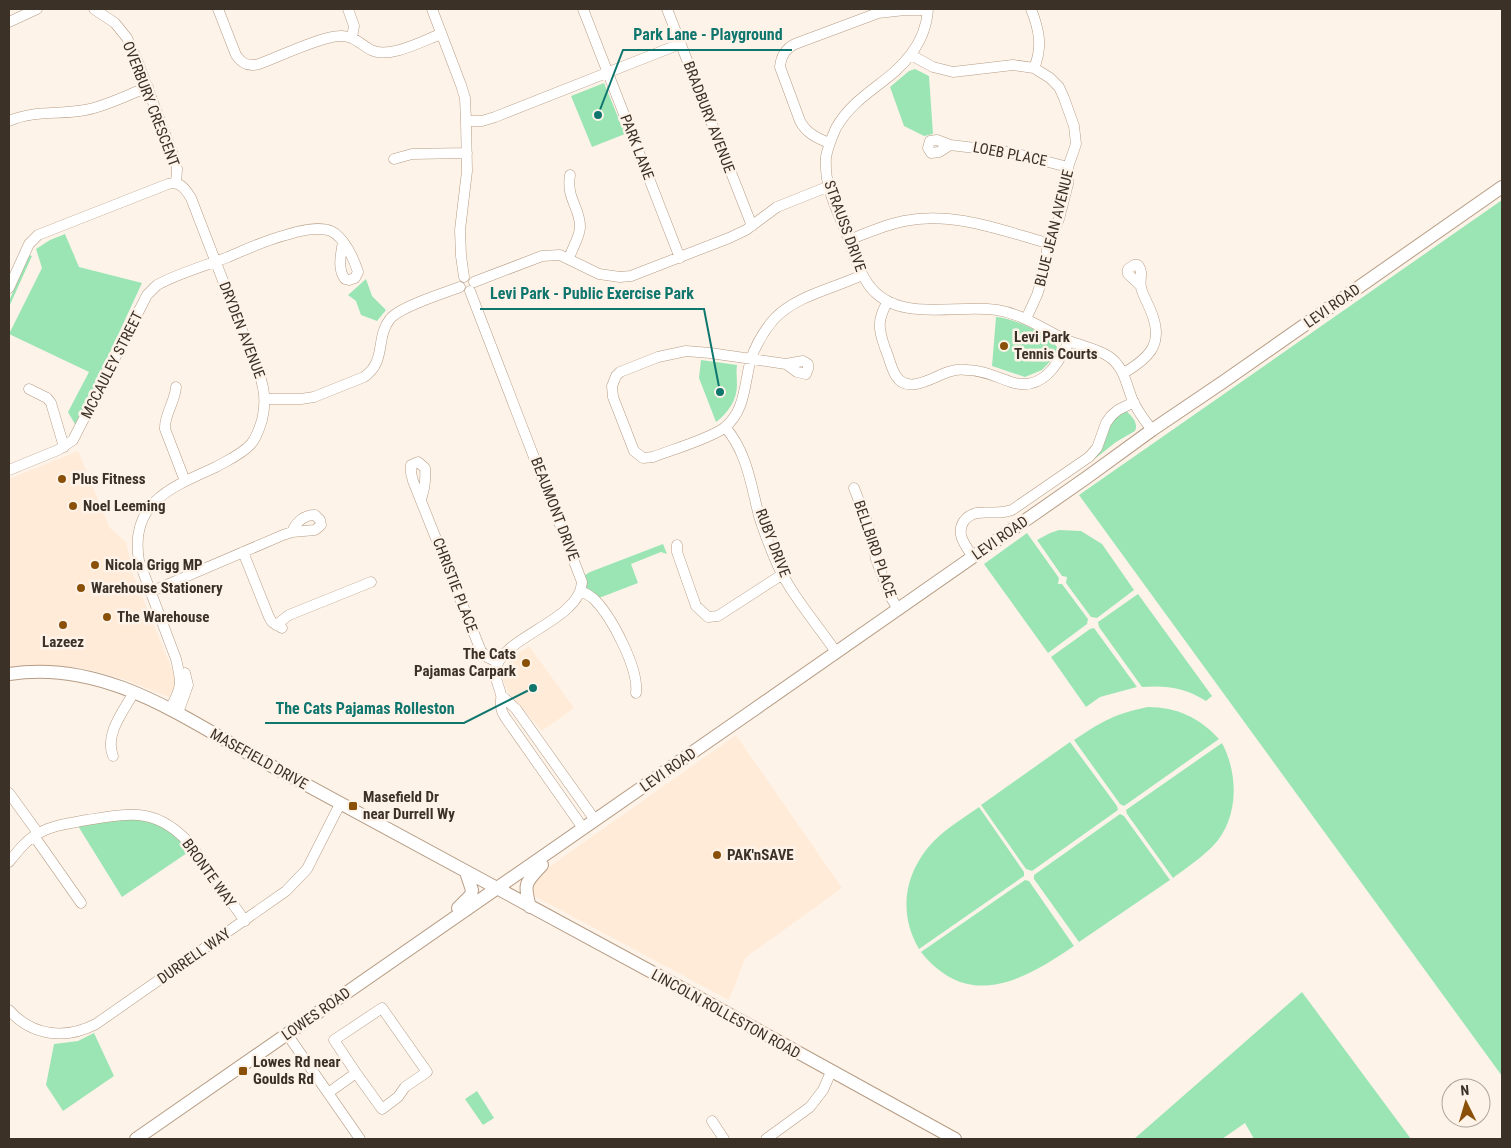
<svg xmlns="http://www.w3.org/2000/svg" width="1511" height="1148" font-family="'Roboto Condensed',sans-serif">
<rect width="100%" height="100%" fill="#fef3e9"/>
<!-- built -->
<path fill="#ffebd8" d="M 78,451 L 110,528 L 126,542 L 133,574 L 176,679 L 171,698 L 126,680 L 100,672 L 75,667 L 43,666 L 9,670 L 9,479 Z
M 529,646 L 574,708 L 542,731 L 508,692 L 504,683 L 503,673 L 510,659 Z
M 736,735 L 842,888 L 745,958 L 729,1000 L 519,888 Z"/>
<!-- green -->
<path fill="#9be5b5" d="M 915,69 L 929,76 L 933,134 L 924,136 L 904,126 L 890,87 L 909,71 Z
M 604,83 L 625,134 L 592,147 L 571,96 Z
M 1502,200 L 1502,1076 L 1079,495 Z
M 65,234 L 79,267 L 142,283 L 76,426 L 68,412 L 89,372 L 9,334 L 42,268 L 36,249 L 50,240 Z
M 29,255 L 32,256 L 9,307 L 9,301 Z
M 366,279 L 372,296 L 386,310 L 377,321 L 361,315 L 356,301 L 348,295 Z
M 996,317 C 1009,317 1061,337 1058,353 L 1042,370 L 1025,377 L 992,366 Z
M 701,360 L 737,365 C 736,372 737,378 737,385 C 737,400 728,413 716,422 L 699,378 Z
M 1125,410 C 1131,415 1139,423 1135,431 L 1116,442 L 1092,461 L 1110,423 Z
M 1059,530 L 1081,531 L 1102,544 L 1134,590 L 1097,618 L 1091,617 L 1066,583 L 1067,577 L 1062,576 L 1037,540 L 1050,533 Z
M 1027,533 L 1059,578 L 1058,584 L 1062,584 L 1088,619 L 1087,624 L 1048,653 L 984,564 Z
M 663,544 L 667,554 L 661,552 L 631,564 L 638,583 L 599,598 L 586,589 L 585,575 L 590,572 Z
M 1138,594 L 1212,696 L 1206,701 C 1186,688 1166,685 1142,687 L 1099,627 L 1098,622 Z
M 1094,628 L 1137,687 L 1100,697 L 1086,707 L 1051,657 L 1090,629 Z
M 1148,707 C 1177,707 1200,718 1219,739 L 1124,806 L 1120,804 L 1074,740 C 1101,722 1116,713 1148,707 Z
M 1070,742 L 1117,806 L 1118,810 L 1032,871 L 1026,869 L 981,805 Z
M 1222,743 C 1239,775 1239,820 1212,847 C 1200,859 1186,868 1173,878 L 1127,814 L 1126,810 Z
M 979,807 L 1024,872 L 1024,876 L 919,949 C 897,912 905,870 935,840 C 948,827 965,817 979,807 Z
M 1120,814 L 1124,816 L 1170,880 L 1079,942 L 1034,879 L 1034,875 Z
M 127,818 C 161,822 168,826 190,851 L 122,897 L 78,826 Z
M 1025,880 L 1029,881 L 1074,946 C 1024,980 969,1012 921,952 Z
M 1302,992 L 1411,1139 L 1254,1139 L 1245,1123 L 1222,1139 L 1134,1139 Z
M 94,1033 L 114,1076 L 63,1111 L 46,1085 L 54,1044 L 78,1041 Z
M 477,1091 L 494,1118 L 483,1125 L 465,1099 Z"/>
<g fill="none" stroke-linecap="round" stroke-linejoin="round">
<defs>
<path id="minor" d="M 94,9 L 115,23 L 127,38 L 137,60 L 176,163 L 177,169 L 176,183
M 218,9 L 236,55 C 242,64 249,67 259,64 C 278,57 322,36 340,36 C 353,35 360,44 371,50 C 390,59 422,41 441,34
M 348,9 L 354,26 L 352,37
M 432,9 L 461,85 L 465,98 L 466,121 L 467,171 L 460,230 L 461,256 L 464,277
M 583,9 L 680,258
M 667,9 L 752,226
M 928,9 C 927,25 921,41 911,54 C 890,83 855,94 836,128 C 832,137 828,146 826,157 C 824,185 835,206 846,232 C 852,250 858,269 868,284 C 897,325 956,303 997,310 C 1024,314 1045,331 1069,341 C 1082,346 1097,349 1108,356 C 1125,367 1126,385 1133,401 C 1138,412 1145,421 1152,430
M 1031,9 C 1039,29 1043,47 1034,68
M 9,22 L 37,9
M 911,55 L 933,67 L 953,72 L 1013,65 L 1034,68 L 1050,78 L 1059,87 L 1064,98 L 1074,126 L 1076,144 L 1068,167 L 1068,184 L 1059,219 L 1047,243 L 1047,260 L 1043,276 L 1037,295 L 1026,319
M 9,121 C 34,110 59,115 85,110 C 107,106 127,95 148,87
M 466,121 L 482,121 L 495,117 L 680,44
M 829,143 C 817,138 806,133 800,121 L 780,67 C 781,56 785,49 795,44 L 878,13 L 905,10 L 928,10
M 950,145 L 939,152 L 931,153 L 928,148 L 930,141 L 937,140 L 950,145 L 1009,152 L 1068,167
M 394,159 L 412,154 L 467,153
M 849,240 C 867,233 884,225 904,221 C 952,211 1001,230 1047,243
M 569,258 C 572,249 579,238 580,228 C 581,208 566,200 570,175
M 474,282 L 542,256 L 560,255 L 599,274 L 620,277 L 631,276 L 729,238 L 746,230 L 777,207 L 827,187
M 9,288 L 29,244 L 38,235 L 168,184 C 180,181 185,188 191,198 L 259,374 C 265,389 266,404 262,420 C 259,429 257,437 251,444 C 241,455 228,460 216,467 C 172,487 129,502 139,561 L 176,659 C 182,684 182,687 170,709
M 470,291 L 582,582 C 580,621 502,636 496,669 C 494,679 499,685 501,695 C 502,698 500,702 501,706 C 501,711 504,716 507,720 L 583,828
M 888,301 C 877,320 878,328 885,348 C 889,357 891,368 896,376 C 908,395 933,377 948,372 C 954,370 961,369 967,370 C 983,370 996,377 1011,382 C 1042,392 1058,365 1069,341
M 786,364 L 797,372 L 806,374 L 808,369 L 808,364 L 803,361 L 786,364 L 710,353 L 686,351 L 658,357 L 620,372 L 616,376 L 612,386 L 613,397 L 634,451 L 643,458 L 653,457 C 671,450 709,439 724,428 C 746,411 744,383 751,359 C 756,344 764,331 774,319 C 797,295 833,289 862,275
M 1124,373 C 1147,359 1163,346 1153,317 C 1150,307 1144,298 1141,288 C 1139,280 1144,272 1138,265 L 1134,265 L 1128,269 L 1128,274 L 1141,286
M 176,387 C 175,402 164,415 165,429 L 185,481
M 29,389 L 47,398 L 51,403 L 64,447
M 265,399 L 301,399 L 314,397 L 364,377 C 387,361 375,338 390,319 C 399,307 444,293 460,287
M 725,427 C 747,452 751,485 759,516 C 764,532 771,550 778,566 C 793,597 817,624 836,652
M 9,470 L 58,450 L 73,440 L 147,295 L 157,285 C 179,273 205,266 228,257 C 247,249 266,240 286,235 C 298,231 319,226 331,231 C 344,237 354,259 358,272 L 355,278 L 349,280 L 345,279 C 337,269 341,254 343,242
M 854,488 L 869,527 L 876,559 L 890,596 L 898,609
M 421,499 C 425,488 426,479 425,468 L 418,462 L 411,465 L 411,473 L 413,481 L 481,651 L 487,657 L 497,662
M 677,545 L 677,552 L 696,606 L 708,617 L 718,616 L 783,574
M 243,552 L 269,617 L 272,622 L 282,628
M 973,557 C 966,546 955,534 964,521 C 967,517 972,514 977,513 C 990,511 997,515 1012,510 L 1089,457 L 1097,448 L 1106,423 L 1111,416 L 1118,410 L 1134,402
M 581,591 C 586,593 590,596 594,599 C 612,617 639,669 636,693
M 150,592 L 283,535 L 292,532 L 315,530 L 321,525 L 320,520 L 315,515 C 304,515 296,522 292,532
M 276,625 L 289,615 L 371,582
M 501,695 L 516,709 L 595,820
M 178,713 L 188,685 L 185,673
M 113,756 C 104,734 124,711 134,692
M 9,793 L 38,833
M 34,836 L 81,903
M 9,862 C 17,852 27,839 39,833 C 53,825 71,823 87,820 C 132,813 157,807 191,845 L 245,921
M 9,1010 C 32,1036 65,1040 96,1024 L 286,891 L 307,869 L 340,804
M 287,1034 L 360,1139
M 328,1093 L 356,1073 L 334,1040 L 382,1008 L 427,1072 L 405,1087 L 398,1097 L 382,1109 L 356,1073
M 712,1121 L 724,1139
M 766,1139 L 810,1107 L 823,1090 L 831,1072"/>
<path id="major" d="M 9,674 C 97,660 171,709 244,751 L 685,990 L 955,1139
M 530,907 C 523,882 526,883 542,865
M 458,908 L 471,895 L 472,890 L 466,872
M 136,1139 L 752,711 L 1086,478 L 1152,430 L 1223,382 L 1502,187"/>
</defs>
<!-- minor casing -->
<use href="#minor" stroke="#b69c84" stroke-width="11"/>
<!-- major casing -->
<use href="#major" stroke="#b69c84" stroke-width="14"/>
<!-- minor -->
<use href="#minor" stroke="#fff" stroke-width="10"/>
<!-- major -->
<use href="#major" stroke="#fff" stroke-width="12"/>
</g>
<!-- markers -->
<g fill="#8a500a" stroke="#fef3e9" stroke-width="2">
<circle cx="1004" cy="346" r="5"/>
<circle cx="62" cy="479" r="5"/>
<circle cx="73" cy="506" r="5"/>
<circle cx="95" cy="565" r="5"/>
<circle cx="81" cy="588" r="5"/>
<circle cx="107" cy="617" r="5"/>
<circle cx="63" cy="625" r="5"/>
<circle cx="526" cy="663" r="5"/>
<rect x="348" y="801" width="10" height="10" rx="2.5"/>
<circle cx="717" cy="855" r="5"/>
<rect x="238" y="1066" width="10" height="10" rx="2.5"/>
</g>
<g text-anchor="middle" stroke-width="5" stroke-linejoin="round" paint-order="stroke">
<!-- street labels -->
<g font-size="15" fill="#3c3127" stroke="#fef3e9">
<text transform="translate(151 104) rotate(69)" y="5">OVERBURY CRESCENT</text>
<text transform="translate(709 117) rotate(69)" y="5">BRADBURY AVENUE</text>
<text transform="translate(637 147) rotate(69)" y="5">PARK LANE</text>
<text transform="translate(1010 154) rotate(11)" y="5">LOEB PLACE</text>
<text transform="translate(845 226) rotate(70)" y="5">STRAUSS DRIVE</text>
<text transform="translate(1054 228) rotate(-76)" y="5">BLUE JEAN AVENUE</text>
<text transform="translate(1332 306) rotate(-35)" y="5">LEVI ROAD</text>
<text transform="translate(242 330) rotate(69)" y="5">DRYDEN AVENUE</text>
<text transform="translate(112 365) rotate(-63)" y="5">MCCAULEY STREET</text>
<text transform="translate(555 509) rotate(69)" y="5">BEAUMONT DRIVE</text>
<text transform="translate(1000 538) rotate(-35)" y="5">LEVI ROAD</text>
<text transform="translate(773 543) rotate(69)" y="5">RUBY DRIVE</text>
<text transform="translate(875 549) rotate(71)" y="5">BELLBIRD PLACE</text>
<text transform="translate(455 585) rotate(69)" y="5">CHRISTIE PLACE</text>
<text transform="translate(259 759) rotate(29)" y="5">MASEFIELD DRIVE</text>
<text transform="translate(668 770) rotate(-35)" y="5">LEVI ROAD</text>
<text transform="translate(209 873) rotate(54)" y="5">BRONTE WAY</text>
<text transform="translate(194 956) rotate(-35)" y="5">DURRELL WAY</text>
<text transform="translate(316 1014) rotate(-35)" y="5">LOWES ROAD</text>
<text transform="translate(726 1014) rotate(29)" y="5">LINCOLN ROLLESTON ROAD</text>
</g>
<!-- poi labels -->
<g font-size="15" font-weight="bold" fill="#3c3127" stroke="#fef3e9" text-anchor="start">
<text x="1014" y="342">Levi Park<tspan x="1014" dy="17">Tennis Courts</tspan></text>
<text x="72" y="484">Plus Fitness</text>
<text x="83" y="511">Noel Leeming</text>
<text x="105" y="570">Nicola Grigg MP</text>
<text x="91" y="593">Warehouse Stationery</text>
<text x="117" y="622">The Warehouse</text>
<text x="63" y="647" text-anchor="middle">Lazeez</text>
<text x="516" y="659" text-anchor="end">The Cats<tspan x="516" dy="17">Pajamas Carpark</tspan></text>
<text x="363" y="802">Masefield Dr<tspan x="363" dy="17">near Durrell Wy</tspan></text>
<text x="727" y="860">PAK'nSAVE</text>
<text x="253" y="1067">Lowes Rd near<tspan x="253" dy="17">Goulds Rd</tspan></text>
</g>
</g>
<!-- callouts -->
<path fill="none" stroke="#0f766e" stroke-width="2" d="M598 115L623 50H792M720 392L704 309H480M533 688L464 723H265"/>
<g fill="#0f766e" stroke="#fef3e9" stroke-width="2">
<circle cx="598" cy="115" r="5"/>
<circle cx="720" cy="392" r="5"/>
<circle cx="533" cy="688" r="5"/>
</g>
<g font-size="16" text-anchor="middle" font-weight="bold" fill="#0f766e" stroke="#fef3e9" stroke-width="5" stroke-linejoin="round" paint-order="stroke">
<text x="708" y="40">Park Lane - Playground</text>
<text x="592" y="299">Levi Park - Public Exercise Park</text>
<text x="365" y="714">The Cats Pajamas Rolleston</text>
</g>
<!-- border -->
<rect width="1511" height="1148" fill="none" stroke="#3c3127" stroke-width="20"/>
<!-- north arrow -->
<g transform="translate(1466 1103) rotate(355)"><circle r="24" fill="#fef3e9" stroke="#b0a59b"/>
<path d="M0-4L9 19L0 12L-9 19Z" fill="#8a500a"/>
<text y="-8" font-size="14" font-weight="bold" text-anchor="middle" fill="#3c3127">N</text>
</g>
</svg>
